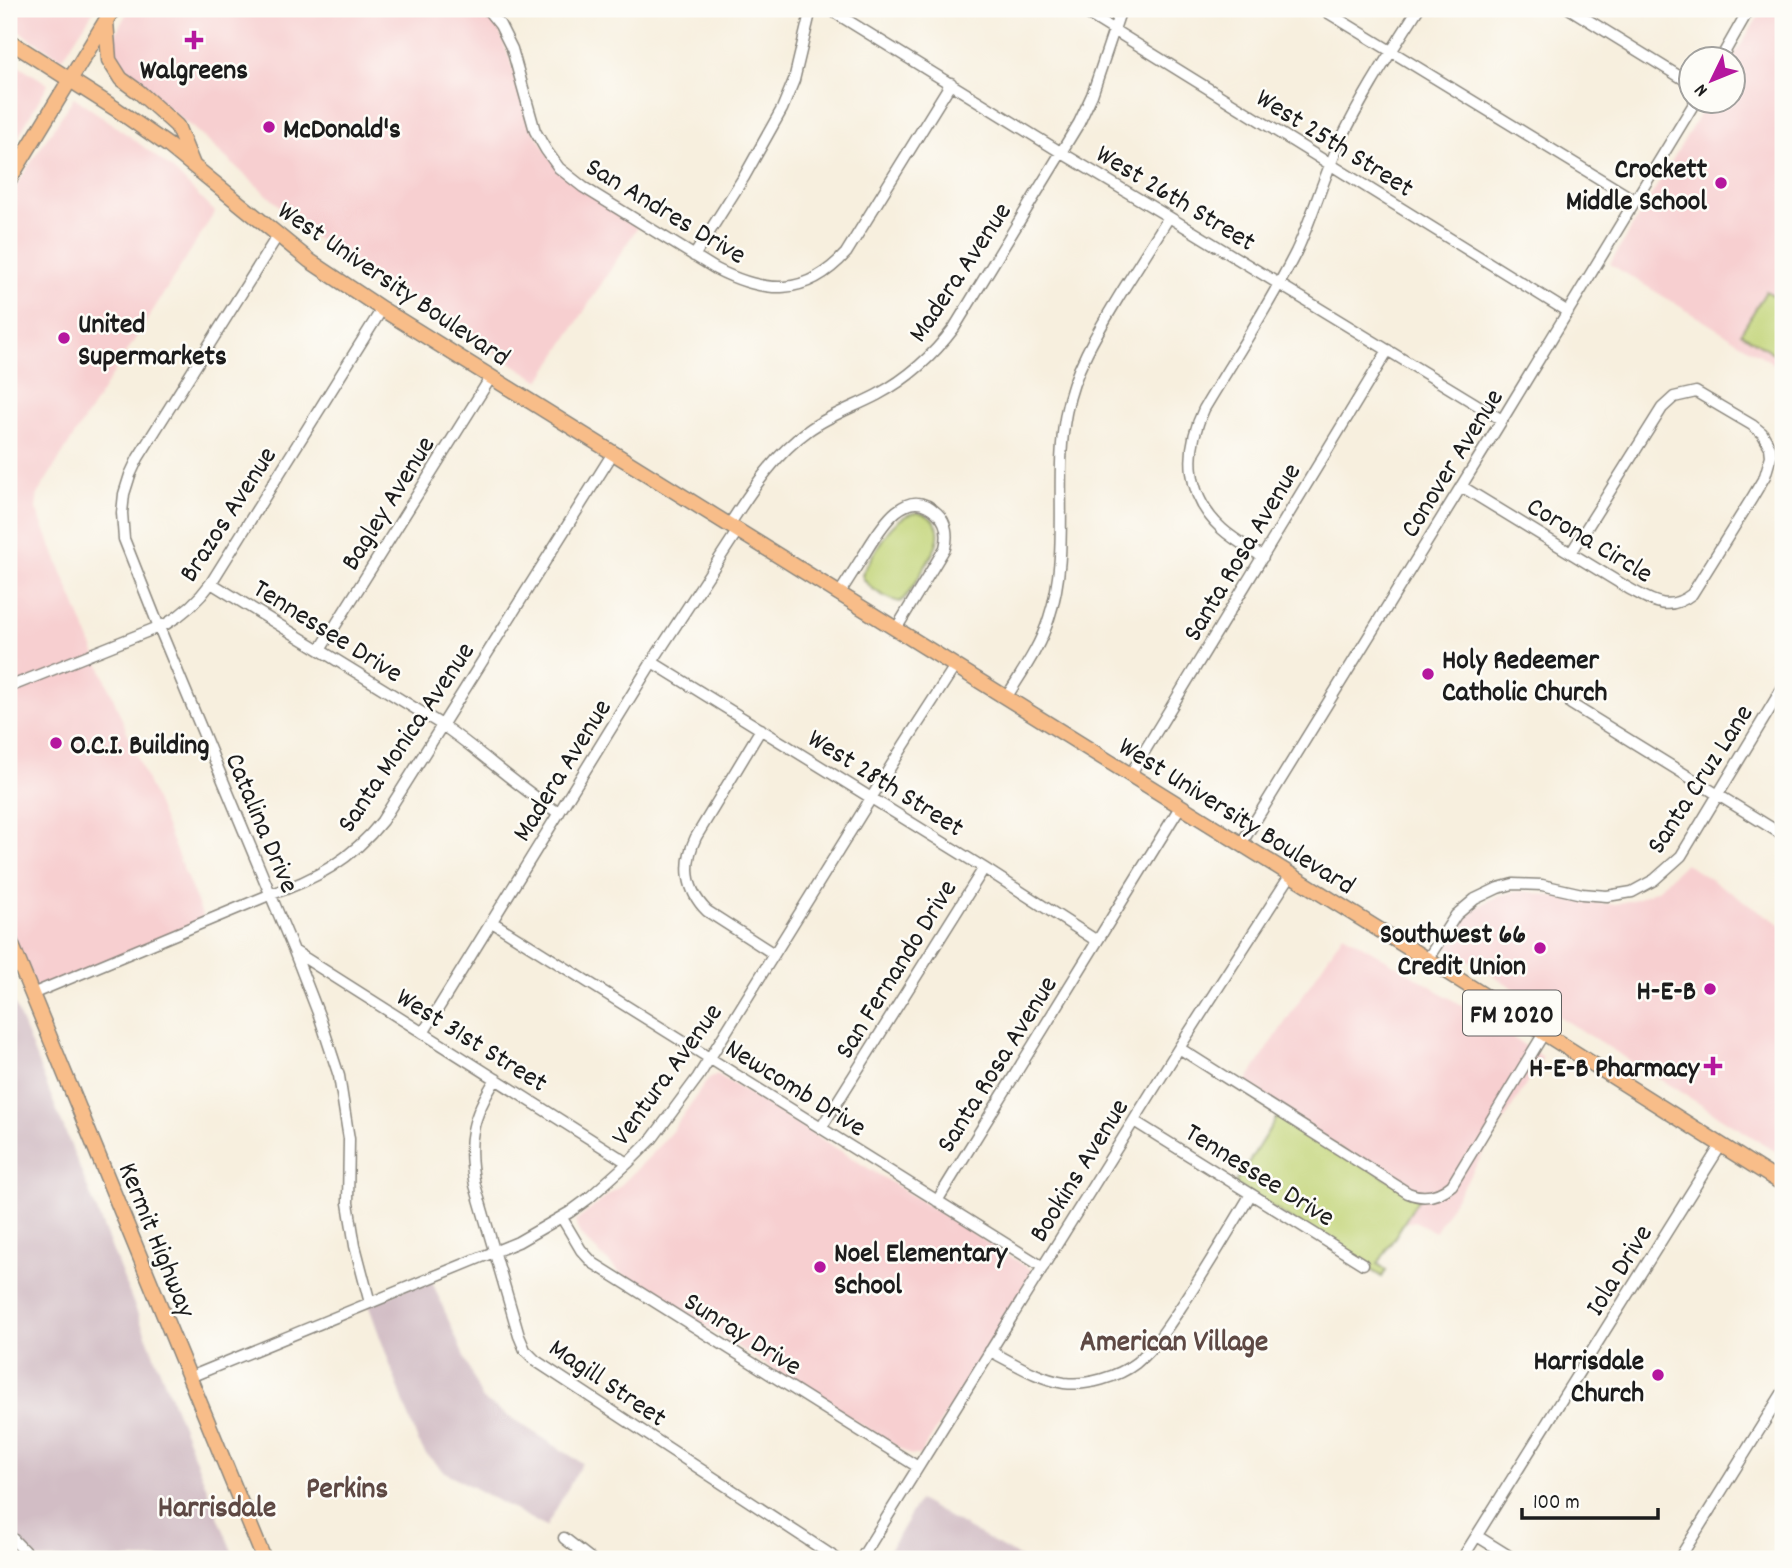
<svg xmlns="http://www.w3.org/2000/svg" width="1792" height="1568" font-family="Dekko,sans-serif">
<rect width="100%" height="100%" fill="#fdfcf7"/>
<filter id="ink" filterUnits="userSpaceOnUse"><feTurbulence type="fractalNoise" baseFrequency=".0143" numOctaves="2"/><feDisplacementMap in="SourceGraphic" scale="14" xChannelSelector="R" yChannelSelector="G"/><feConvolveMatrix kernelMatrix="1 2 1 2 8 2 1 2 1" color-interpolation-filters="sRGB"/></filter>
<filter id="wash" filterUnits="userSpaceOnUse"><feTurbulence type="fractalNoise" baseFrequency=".00686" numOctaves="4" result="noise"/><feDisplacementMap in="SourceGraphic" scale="28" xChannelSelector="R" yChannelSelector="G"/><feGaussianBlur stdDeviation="1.57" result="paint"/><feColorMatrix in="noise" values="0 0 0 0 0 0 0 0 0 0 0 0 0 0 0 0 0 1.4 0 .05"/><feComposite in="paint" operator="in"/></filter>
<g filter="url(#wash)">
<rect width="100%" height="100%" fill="#f7efde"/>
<!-- built -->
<path fill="#f7cfd0" d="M 9,9 L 95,9 L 62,59 L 9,25 Z
M 129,9 L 488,9 L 496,20 L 537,136 L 551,158 L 640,223 L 540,381 L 315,238 L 193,128 L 127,77 L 113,59 L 114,36 Z
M 1763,9 L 1783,9 L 1783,369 L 1610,264 L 1707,102 L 1732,102 L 1732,59 Z
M 9,59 L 48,84 L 9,153 Z
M 74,97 L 132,138 L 172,169 L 215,212 L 38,493 L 36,509 L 205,922 L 32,994 L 9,938 L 9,196 Z
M 1685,863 L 1783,926 L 1783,1156 L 1446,946 L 1453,931 L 1464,918 L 1475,908 L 1498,896 L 1512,892 L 1526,891 L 1589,903 L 1615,904 L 1636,899 L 1657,890 Z
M 1343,934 L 1421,980 L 1543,1057 L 1435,1232 L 1415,1221 L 1403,1223 L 1419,1198 L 1242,1088 Z
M 717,1074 L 1040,1275 L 1032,1271 L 1032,1277 L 920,1455 L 911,1455 L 905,1452 L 621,1274 L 587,1242 L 577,1229 L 576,1221 L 620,1186 L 650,1156 L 672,1131 L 708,1079 Z"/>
<!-- industrial -->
<path fill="#d2bdc5" d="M 9,990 L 235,1559 L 9,1559 Z
M 431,1279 L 482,1399 L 582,1463 L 546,1527 L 443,1471 L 425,1453 L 417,1439 L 368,1304 Z
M 919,1500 L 1022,1559 L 884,1559 Z"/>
<!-- green -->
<path fill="#c2d478" stroke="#6f784a" stroke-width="2" d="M 1766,291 L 1783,301 L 1783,359 L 1741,333 Z
M 918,512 C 955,522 933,555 920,575 C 914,585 909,596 900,602 C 887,599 866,588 862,575 L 864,570 C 878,548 890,516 918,512 Z
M 1280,1112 L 1419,1198 L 1378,1264 L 1386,1270 L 1382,1277 L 1235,1184 Z"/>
</g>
<g filter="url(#ink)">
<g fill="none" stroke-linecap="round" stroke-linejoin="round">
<defs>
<path id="minor" d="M 487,9 L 500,25 L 512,49 L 535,131 L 546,150 L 559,168 L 583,187 L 716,269 C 765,294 806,297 846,253 L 951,83
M 829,9 L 1062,153 L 1169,217 L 1502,420
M 1080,9 L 1568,312
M 1322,9 L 1636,201
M 1570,9 L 1690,83
M 1720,60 L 1749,9
M 278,235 L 138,458 L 130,475 L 124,494 L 122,513 L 124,539 L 159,627 L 294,951 L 320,1018 L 339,1076 L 349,1139 L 348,1203 L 355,1246 L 370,1303
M 694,256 L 744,177 L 782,109 L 794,80 L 811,9
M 1461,486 L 1628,588 C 1652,601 1668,613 1692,594 L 1752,498 L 1765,476 L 1771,456 L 1770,447 L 1762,433 L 1752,425 L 1696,392 L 1674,397 L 1662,408 L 1571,553
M 729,525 C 752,490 774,455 809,430 C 830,415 854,407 877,395 C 907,379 933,356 954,328 L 1079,123 L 1092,95 L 1121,9
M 1263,557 C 1249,548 1234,540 1222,529 C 1186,496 1184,451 1204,409 C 1235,357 1269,306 1296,252 C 1313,216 1323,178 1340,142 C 1362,96 1391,52 1418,9
M 211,583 L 442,725 C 483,753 517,787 559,813
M 839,594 C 848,580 856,567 865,553 C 879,530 906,482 937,513 C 947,522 948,536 945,548 L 896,629
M 320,650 L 491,377
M 652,662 L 984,868 L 1097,941
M 9,687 L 166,624 C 185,613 198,601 211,583 L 382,309
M 1006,698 C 1022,672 1040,647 1049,618 C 1071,552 1053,481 1066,413 C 1074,369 1098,331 1121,293 C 1137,268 1153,242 1169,217
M 1571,704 L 1783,835
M 761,729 L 696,837 C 683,864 686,890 707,911 L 774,954
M 1130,775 L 1388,350
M 1241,844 L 1502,420 L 1695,102
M 492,922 L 1043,1267
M 294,951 L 628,1163
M 1427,960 L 1456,915 L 1475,899 L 1498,888 L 1513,884 L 1542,885 L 1582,894 L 1607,896 L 1632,892 L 1654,880 L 1681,856 L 1783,687
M 32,994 L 269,895 C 315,880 352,859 382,821 L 613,453
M 423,1033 L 652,662 L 738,530
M 1179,1048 L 1408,1193 C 1425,1200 1439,1196 1452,1185 L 1544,1033
M 496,1079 C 472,1116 466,1142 475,1185 L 519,1336 L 525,1350 L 536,1361 L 837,1559
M 1134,1121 L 1363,1264
M 821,1128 L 984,868
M 937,1201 L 1180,807
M 562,1218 L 581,1250 L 593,1263 L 918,1467
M 990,1351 C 1014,1363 1038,1379 1064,1383 C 1087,1386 1118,1377 1136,1363 C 1155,1347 1169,1325 1183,1304 C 1207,1268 1229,1231 1251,1194
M 190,1377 L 518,1242 L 570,1212 L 589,1198 L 628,1163 L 652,1139 L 698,1077 L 904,745 L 955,666
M 9,1535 L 32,1559
M 1477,1536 L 1514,1559
M 564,1538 L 591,1559
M 861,1559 L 1179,1048 L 1290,876
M 1462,1559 L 1721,1145
M 1679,1559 L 1783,1392"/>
<path id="major" d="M 106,21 L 109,60 L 121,79 L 139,92 L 177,126 L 193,165
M 9,41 L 116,109 L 169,146 L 310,261 L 382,309 L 1439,967 L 1783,1184
M 9,180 L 113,9
M 9,938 L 264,1559"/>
</defs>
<!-- minor casing -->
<use href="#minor" stroke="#8a867d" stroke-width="13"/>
<!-- major casing -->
<use href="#major" stroke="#8a867d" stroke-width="17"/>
<!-- minor -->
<use href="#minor" stroke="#fff" stroke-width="10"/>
<!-- major -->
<use href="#major" stroke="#f8bd89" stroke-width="14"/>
</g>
</g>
<!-- markers -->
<g fill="#b5179e" stroke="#fdfcf7" stroke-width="2.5">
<path d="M190.5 29.5h7v7h7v7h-7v7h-7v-7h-7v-7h7z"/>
<circle cx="269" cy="127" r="7"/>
<circle cx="1721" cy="183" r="7"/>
<circle cx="64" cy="338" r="7"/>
<circle cx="1428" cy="674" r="7"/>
<circle cx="56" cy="743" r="7"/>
<circle cx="1540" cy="948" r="7"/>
<circle cx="1710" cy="989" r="7"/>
<path d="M1709.5 1055.5h7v7h7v7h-7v7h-7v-7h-7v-7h7z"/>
<circle cx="820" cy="1267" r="7"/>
<circle cx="1658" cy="1375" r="7"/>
</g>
<g text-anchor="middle" stroke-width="5" stroke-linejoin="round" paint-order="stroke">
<!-- shield labels -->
<rect fill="#fdfcf7" stroke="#605f5e" stroke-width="2" x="1463" y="990.5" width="98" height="45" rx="5"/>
<g font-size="26" font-weight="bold" fill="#1c1c1c">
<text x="1512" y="1022">FM 2020</text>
</g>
<!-- poi labels -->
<g font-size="28" font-weight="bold" fill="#1c1c1c" stroke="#fdfcf7" text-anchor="start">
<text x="194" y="78" text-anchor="middle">Walgreens</text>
<text x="283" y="137">McDonald's</text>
<text x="1707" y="177" text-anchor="end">Crockett<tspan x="1707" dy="32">Middle School</tspan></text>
<text x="78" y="332">United<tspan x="78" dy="32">Supermarkets</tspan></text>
<text x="1442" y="668">Holy Redeemer<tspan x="1442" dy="32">Catholic Church</tspan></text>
<text x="70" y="753">O.C.I. Building</text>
<text x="1526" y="942" text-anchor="end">Southwest 66<tspan x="1526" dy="32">Credit Union</tspan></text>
<text x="1696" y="999" text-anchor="end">H-E-B</text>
<text x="1699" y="1076" text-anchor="end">H-E-B Pharmacy</text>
<text x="834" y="1261">Noel Elementary<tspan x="834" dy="32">School</tspan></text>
<text x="1644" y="1369" text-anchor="end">Harrisdale<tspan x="1644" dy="32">Church</tspan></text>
</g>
<!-- street labels -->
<g font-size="28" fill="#1c1c1c" stroke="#fdfcf7">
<text transform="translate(1336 141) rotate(32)" y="10">West 25th Street</text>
<text transform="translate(1177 196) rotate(31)" y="10">West 26th Street</text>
<text transform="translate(667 209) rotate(31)" y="10">San Andres Drive</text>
<text transform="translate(958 271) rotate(-56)" y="10">Madera Avenue</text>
<text transform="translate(395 282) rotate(34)" y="10">West University Boulevard</text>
<text transform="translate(1450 462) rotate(-58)" y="10">Conover Avenue</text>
<text transform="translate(386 502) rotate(-58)" y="10">Bagley Avenue</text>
<text transform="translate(226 513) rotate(-57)" y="10">Brazos Avenue</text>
<text transform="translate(1591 538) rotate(31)" y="10">Corona Circle</text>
<text transform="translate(1240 551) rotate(-59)" y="10">Santa Rosa Avenue</text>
<text transform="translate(329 629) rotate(32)" y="10">Tennessee Drive</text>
<text transform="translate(404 736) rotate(-56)" y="10">Santa Monica Avenue</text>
<text transform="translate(560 769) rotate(-58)" y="10">Madera Avenue</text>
<text transform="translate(1698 778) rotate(-57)" y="10">Santa Cruz Lane</text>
<text transform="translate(887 781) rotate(32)" y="10">West 28th Street</text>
<text transform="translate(1238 814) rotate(32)" y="10">West University Boulevard</text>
<text transform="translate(264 822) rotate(67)" y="10">Catalina Drive</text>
<text transform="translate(894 968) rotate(-58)" y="10">San Fernando Drive</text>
<text transform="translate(473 1038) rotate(32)" y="10">West 31st Street</text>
<text transform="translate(995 1063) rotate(-58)" y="10">Santa Rosa Avenue</text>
<text transform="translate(665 1073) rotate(-54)" y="10">Ventura Avenue</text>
<text transform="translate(797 1086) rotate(32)" y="10">Newcomb Drive</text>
<text transform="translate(1077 1169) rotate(-58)" y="10">Bookins Avenue</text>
<text transform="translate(1261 1173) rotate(32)" y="10">Tennessee Drive</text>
<text transform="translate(159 1239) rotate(68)" y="10">Kermit Highway</text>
<text transform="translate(1617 1269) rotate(-58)" y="10">Iola Drive</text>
<text transform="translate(744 1332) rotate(32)" y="10">Sunray Drive</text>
<text transform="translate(609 1381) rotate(34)" y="10">Magill Street</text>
</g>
<!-- neighbourhood labels -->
<g font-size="30" font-weight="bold" fill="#5e4944" stroke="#fdfcf7">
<text x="1174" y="1350">American Village</text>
<text x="347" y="1497">Perkins</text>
<text x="217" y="1516">Harrisdale</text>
</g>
</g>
<!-- margin -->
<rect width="1792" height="1568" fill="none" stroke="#fdfcf7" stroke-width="35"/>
<!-- north arrow -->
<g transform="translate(1712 80) rotate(227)"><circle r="33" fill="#fdfcf7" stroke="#a3a29f" stroke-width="2"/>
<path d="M0-5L12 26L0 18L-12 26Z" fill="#b5179e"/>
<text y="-10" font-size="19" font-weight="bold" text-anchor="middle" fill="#1c1c1c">N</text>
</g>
<!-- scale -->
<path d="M1522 1508v10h136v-10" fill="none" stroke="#1c1c1c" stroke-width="3.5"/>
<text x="1533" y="1508" font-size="21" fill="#1c1c1c" stroke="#fdfcf7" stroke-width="5" paint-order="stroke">100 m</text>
</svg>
